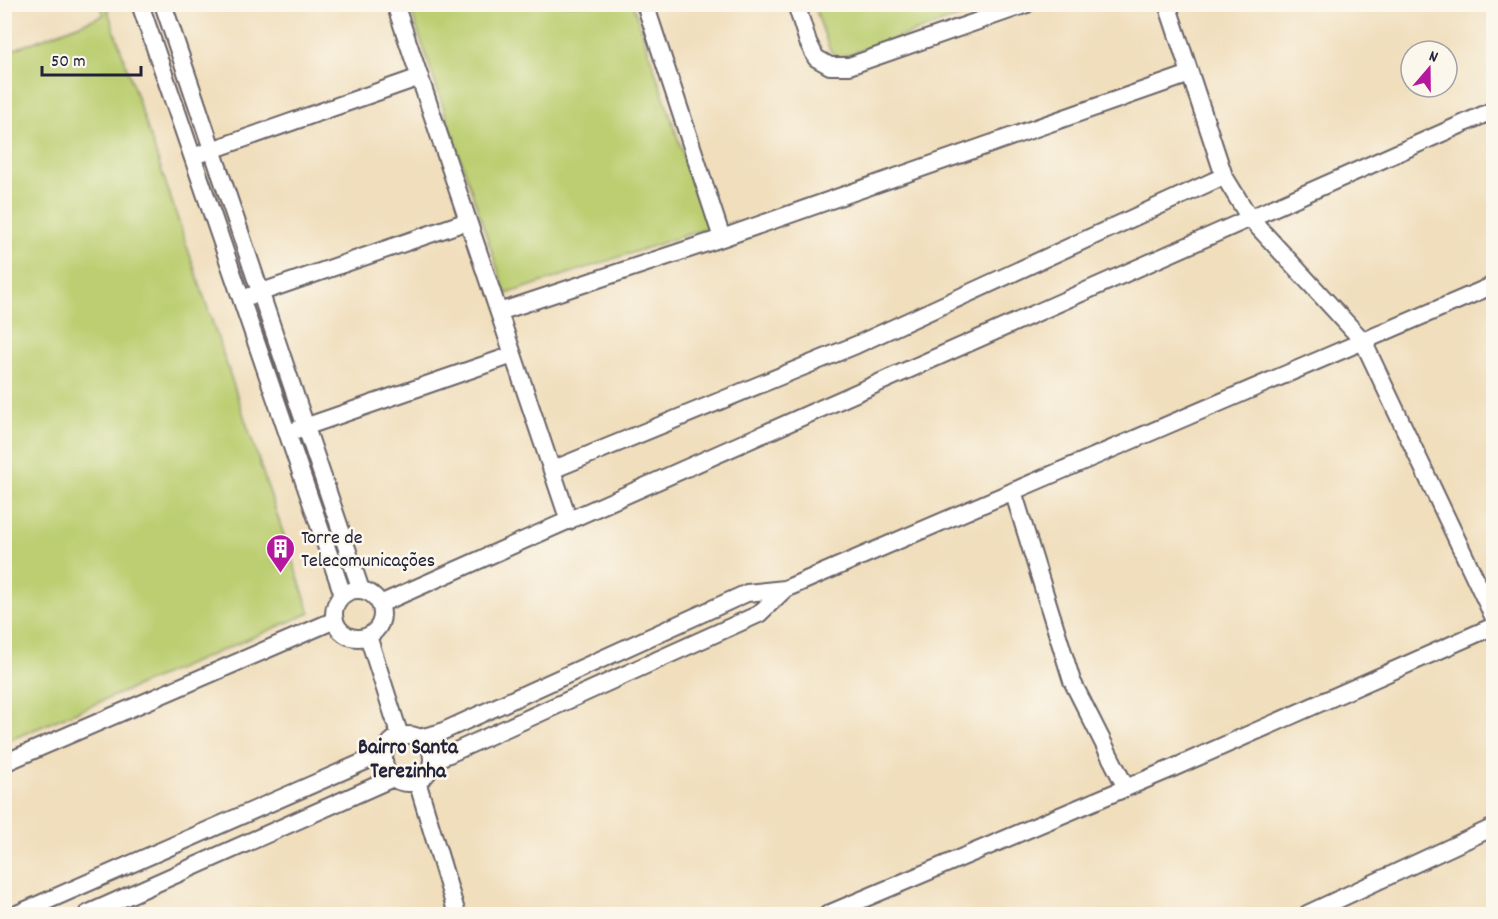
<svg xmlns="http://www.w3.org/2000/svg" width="1498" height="919" font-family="Dekko,sans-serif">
<rect width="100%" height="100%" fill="#fbf7ec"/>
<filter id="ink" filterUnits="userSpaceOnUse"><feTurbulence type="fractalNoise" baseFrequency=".0167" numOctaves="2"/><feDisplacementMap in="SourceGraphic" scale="12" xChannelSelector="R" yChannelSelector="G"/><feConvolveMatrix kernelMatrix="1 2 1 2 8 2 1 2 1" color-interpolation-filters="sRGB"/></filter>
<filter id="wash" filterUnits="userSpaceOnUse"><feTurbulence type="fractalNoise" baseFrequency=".008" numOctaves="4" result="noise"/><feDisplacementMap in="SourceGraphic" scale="24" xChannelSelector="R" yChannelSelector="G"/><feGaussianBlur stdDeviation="1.35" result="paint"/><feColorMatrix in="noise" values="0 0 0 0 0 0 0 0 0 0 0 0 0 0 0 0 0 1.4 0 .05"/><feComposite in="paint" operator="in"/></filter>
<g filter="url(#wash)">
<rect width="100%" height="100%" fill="#f0debc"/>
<!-- green -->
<path fill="#bcce71" stroke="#6f7856" stroke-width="1.5" d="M 100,5 L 106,5 L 310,613 L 5,742 L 5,53 L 104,15 Z
M 409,5 L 633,5 L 708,228 L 506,294 Z
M 814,5 L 814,4 L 996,5 L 843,56 L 834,55 L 829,48 Z"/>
</g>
<g filter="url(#ink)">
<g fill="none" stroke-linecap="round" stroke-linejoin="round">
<defs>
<path id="minor" d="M 140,4 L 343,595
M 163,4 L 361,590
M 395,4 L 569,521
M 645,4 L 722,238
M 796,4 L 808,42 L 816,58 L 830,66 L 849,66 L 1027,4
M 1167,4 L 1224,176 L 1249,217 L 1363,341 L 1494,618
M 203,153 L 420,77
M 250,296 L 468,221
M 499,312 L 722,238 L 1190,74
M 296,430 L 513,355
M 552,470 L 856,345 L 1224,176
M 1013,491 L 1072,681 L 1126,788
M334 614a24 24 0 1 1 48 0a24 24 0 1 1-48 0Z
M 380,604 L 1494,110
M 368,636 L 400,736
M384 759a24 24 0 1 1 48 0a24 24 0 1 1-48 0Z
M 419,738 L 439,733 L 747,593 L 785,589 L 1494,285
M 432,760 L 447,755 L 759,614 L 785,589
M 4,763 L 335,620
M 417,781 L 457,914
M 17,914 L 384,753
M 87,914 L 393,778
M 828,914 L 1173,768 L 1494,626
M 1307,914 L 1494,827"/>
</defs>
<!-- minor casing -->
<use href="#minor" stroke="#6a6468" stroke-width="20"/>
<!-- minor -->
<use href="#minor" stroke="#fff" stroke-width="16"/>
</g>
</g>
<!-- icons -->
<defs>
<symbol id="building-pin" viewBox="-11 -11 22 30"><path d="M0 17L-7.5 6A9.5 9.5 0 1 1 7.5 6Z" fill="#b5179e" stroke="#fbf7ec"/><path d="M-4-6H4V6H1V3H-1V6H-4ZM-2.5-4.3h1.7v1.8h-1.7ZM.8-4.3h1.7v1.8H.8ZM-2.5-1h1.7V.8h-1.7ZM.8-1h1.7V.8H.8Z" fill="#fff"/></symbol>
</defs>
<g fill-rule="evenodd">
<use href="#building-pin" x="264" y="532" width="33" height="45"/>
</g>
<g text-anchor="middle" stroke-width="5" stroke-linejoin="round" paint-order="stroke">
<!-- poi labels -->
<g font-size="20" fill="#22223b" stroke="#fbf7ec" text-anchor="start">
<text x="301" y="543">Torre de<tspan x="301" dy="23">Telecomunicações</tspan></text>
</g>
<!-- neighbourhood labels -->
<g font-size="21" font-weight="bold" fill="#22223b" stroke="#fbf7ec">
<text x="408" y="753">Bairro Santa<tspan x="408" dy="24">Terezinha</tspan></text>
</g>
</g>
<!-- margin -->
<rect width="1498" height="919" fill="none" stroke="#fbf7ec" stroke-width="24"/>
<!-- north arrow -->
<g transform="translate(1429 69) rotate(20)"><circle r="28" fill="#fbf7ec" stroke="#a4a2a5" stroke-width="1.5"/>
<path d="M0-4.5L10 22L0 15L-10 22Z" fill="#b5179e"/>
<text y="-9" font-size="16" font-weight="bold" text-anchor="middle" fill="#22223b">N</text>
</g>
<!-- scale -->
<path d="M42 66v9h99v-9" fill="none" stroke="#22223b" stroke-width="3"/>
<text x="51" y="66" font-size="18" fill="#22223b" stroke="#fbf7ec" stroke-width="4.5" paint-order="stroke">50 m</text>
</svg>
